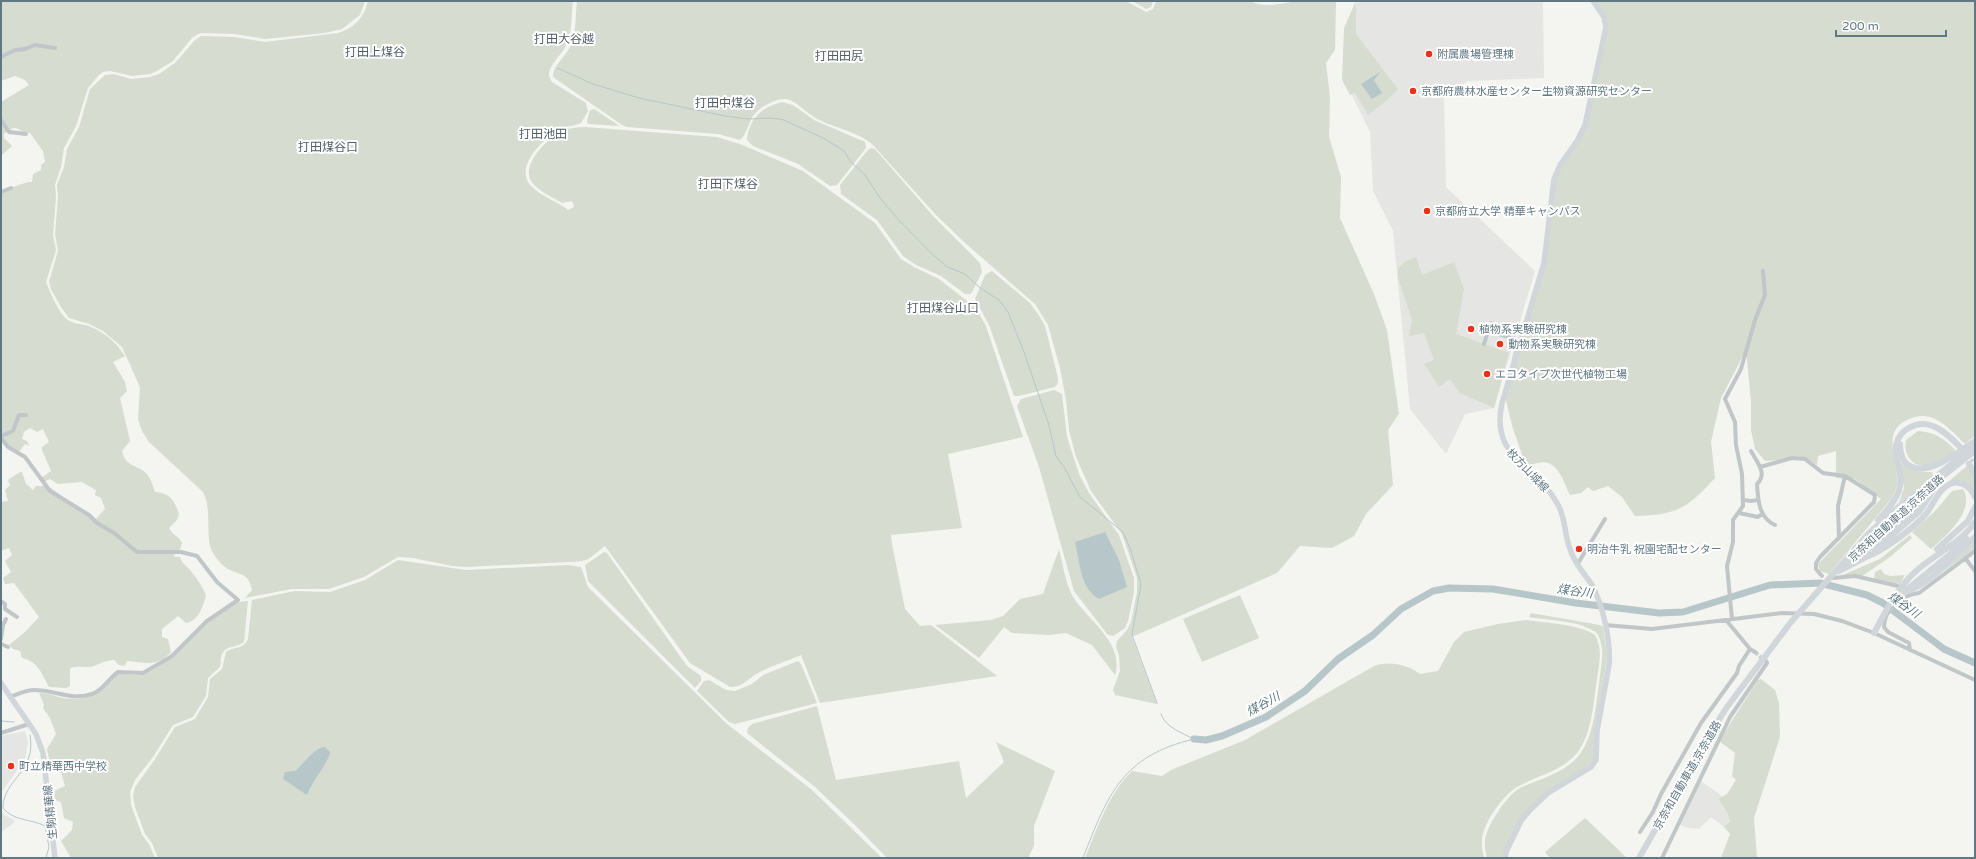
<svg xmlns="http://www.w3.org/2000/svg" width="1976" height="859" font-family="'Varela Round','Noto Sans JP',sans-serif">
<rect width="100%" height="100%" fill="#f4f4f0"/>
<!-- built -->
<path fill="#e5e5e3" d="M 1357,1 L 1543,1 L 1544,78 L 1467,81 L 1444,99 L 1446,187 L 1535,271 L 1494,408 L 1465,414 L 1446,454 L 1410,409 L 1393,231 L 1373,191 L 1370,132 L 1344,79 Z
M 25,731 L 28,742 L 25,759 L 1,793 L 1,736 Z
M 1701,781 L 1722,796 L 1718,799 L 1727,812 L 1730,823 L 1724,827 L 1711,817 L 1699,829 L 1689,828 L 1680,825 Z
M 1,811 L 4,815 L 14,820 L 14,823 L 1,832 Z"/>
<!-- green -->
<path fill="#d6dcd0" d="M 1,1 L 365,1 L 360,15 L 342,29 L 325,33 L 265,39 L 235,34 L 200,33 L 192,38 L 173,61 L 157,71 L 150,74 L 132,76 L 110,71 L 103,72 L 98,76 L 88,88 L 76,126 L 64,148 L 61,167 L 55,185 L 56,197 L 53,235 L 56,250 L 46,282 C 50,292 59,314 68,320 C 74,324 82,324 89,326 C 104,332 116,342 125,356 L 113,362 L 125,382 L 127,391 L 120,398 L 130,441 L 122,451 C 126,468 137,464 147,474 C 151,479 153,486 155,492 C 170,493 175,501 179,514 L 177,520 L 169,528 C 172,535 179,536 182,543 L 180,549 L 175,552 L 174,557 L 180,557 C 181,563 186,565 190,570 C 196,577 202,586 206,595 C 203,606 199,621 186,623 L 178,616 L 162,629 L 162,637 L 168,639 L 171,652 C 156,668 146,662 127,661 L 125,666 L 119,665 L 114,660 C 103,660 97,666 90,667 C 82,667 77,666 70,668 L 70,686 L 66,688 L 49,687 C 41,673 39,662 22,658 L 20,651 L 13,649 L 9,645 L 25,632 L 39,617 L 14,583 L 5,584 L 3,578 L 11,572 L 5,561 L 12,555 L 9,548 L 1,551 L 1,502 L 8,501 L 5,490 L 10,485 L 8,480 L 20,472 L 22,472 L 26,484 L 33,490 L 36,486 L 48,486 L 95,520 L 105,509 L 101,498 L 95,495 L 96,490 L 82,482 L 58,484 L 50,479 L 43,482 L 41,478 L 51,471 L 42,450 L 42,447 L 49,442 L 43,429 L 37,432 L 30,428 L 24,432 L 22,439 L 27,441 L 29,446 L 25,444 L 18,453 L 1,440 L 1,191 L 28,182 L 32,182 L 33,174 L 41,170 L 41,165 L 45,162 L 43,151 L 30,133 C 16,133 20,121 4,134 L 4,138 L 12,146 L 1,156 L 1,102 L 29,85 L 25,80 L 15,76 L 1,81 Z
M 368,1 L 573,1 C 571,16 573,33 565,47 C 561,56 548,65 549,76 L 552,82 L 586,103 L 588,111 L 581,123 C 575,126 567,126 561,129 C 544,137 512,168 532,187 C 542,197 557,201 568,210 L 574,207 L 572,201 L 562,203 C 553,197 535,190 530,179 C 523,162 549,137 563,131 C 569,128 577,127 584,127 L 717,137 L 740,144 L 803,171 L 875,223 L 901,259 L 914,267 L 939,279 L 976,308 L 986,326 L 1023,437 L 948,454 L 962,528 L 891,535 L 892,544 L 905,609 L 920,626 L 931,625 L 997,676 L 820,703 L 801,655 C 788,661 773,665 760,672 C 749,677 743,688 730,687 L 690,663 L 605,546 C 588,559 590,562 567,562 L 466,567 L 452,566 L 413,558 L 398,557 L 364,577 L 329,589 L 291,589 L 245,598 L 252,590 C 248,570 237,576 225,567 C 221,564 216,558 213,553 C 204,539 213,510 203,492 L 149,442 L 142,431 L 138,419 L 140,387 L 122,347 L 103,331 L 89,324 L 69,318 L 61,307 L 51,289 L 49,282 L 58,251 L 55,234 L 58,197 L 57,185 L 64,167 L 67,149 L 79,127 L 90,89 L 105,75 L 114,74 L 131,79 L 150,77 L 159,74 L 175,63 L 195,40 L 201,36 L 234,37 L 265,42 L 338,33 C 354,28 364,18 368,1 Z
M 577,1 L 1126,1 L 1146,12 L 1153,9 L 1156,1 L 1251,1 C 1263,9 1284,3 1297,1 C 1310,0 1323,1 1336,1 L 1335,50 L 1326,63 L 1330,97 L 1329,137 L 1341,177 L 1340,218 L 1374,294 L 1387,330 L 1399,414 L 1388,430 L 1393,485 L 1366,514 L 1354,536 L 1332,548 L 1300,546 L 1277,573 L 1132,637 L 1157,704 L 1115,695 L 1113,690 L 1120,671 L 1119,655 L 1116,647 L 1117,641 L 1127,630 L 1131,622 L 1137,592 L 1137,578 L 1122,534 L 1091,491 L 1076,457 L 1069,430 L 1066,400 L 1060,368 L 1048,325 L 1035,304 L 964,242 L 936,215 L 872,144 C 855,130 832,128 814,117 C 805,112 797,101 786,99 C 778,98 767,104 761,108 C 747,118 750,131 740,140 L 718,134 L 627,127 L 622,125 L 553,77 C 552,67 566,56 570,47 C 577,32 575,17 577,1 Z
M 1132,1 L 1153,1 L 1151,7 L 1146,9 Z
M 1353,1 L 1355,1 L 1356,7 L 1356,36 L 1356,34 L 1362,42 L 1398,89 L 1386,101 L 1368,115 L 1355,93 L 1350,95 L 1342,80 L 1344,28 L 1355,3 Z
M 1596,1 L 1975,1 L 1975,436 L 1965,444 C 1952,431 1935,411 1915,417 C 1877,428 1899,458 1897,485 C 1896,490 1893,495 1891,499 L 1829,574 L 1820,571 L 1818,564 L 1881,499 L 1855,479 L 1836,478 L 1836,451 L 1818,456 L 1817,465 L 1805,458 L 1765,461 L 1755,449 L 1751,430 L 1751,401 L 1746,350 L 1721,398 L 1711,442 L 1715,478 C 1687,508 1678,515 1635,516 L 1622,497 L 1608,486 L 1593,491 L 1588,487 L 1581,493 L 1570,495 C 1561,476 1556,453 1529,466 L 1524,460 L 1513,429 L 1505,397 L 1513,353 L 1534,299 L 1550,233 L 1556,180 L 1561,166 L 1583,134 L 1608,27 L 1606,16 Z
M 782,102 L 793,105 L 814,120 L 865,142 L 866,148 L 837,185 L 830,186 L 798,164 L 753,146 L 747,140 C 749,118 762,107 782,102 Z
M 594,109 L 618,125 L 619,126 L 588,124 L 587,121 L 590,110 Z
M 871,148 L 875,149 L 934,217 L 980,263 L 982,272 L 971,294 L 965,294 L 941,276 L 916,265 L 903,256 L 877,220 L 841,194 L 840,185 L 867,151 Z
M 1416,257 L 1422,275 L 1454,262 L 1464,289 L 1456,334 L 1509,353 L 1494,408 L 1460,393 L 1450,379 L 1439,387 L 1424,364 L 1434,360 L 1424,333 L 1409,336 L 1412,320 L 1398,278 L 1398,268 L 1406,261 Z
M 992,271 L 1030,303 L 1040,317 L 1045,326 L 1058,378 L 1058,383 L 1055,387 L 1019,396 L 1014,396 L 989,325 L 975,299 L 985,275 Z
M 1054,390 L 1062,394 L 1067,437 L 1079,474 L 1089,493 L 1119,535 L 1134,578 L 1134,592 L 1128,621 L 1125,628 L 1113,636 L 1108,635 L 1074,591 L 1039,467 L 1017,406 L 1021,399 Z
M 1918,431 C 1935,432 1945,439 1956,451 C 1947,456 1938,463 1927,465 C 1911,468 1903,453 1906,440 Z
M 1900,461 C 1910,471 1919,472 1932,472 L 1933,476 L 1899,502 L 1904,488 Z
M 1968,465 L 1974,479 L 1975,492 C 1967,481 1961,480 1948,482 Z
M 1963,489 C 1976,510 1946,536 1931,549 L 1912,532 L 1936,510 L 1952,491 Z
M 1910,535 L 1912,538 L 1890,557 L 1861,577 L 1838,577 L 1880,559 Z
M 1975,540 L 1975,549 L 1944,571 Z
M 1059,549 C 1063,564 1065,583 1073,597 C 1088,620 1125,644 1115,675 L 1092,645 L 1066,633 L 1048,635 L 1012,633 L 1004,627 L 979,658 L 935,625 L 991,620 L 1003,616 L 1020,599 L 1043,594 Z
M 604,552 L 607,553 L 687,666 L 701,676 L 701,681 L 695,688 L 588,581 L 585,565 Z
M 398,560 L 466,570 L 568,565 L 581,567 L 588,587 L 727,724 L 812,790 L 882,858 L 158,858 L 152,843 L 145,834 L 135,807 L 133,796 L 135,787 L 155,759 L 175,727 L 195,719 L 208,697 L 210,679 L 222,669 L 226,652 C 234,646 243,650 248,639 L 252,600 L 295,591 L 330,592 L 365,580 Z
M 1881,569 L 1884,574 L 1890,576 L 1905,575 L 1900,584 L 1874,579 L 1875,572 Z
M 1240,595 L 1259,638 L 1202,662 L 1183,619 Z
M 248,601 L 244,642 C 237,648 226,645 222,654 C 220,659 221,663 220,667 L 208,678 L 206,696 L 193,717 L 173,725 L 153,757 L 135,780 L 130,792 L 131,805 L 142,835 L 149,844 L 155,858 L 71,858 L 61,841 L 72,830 L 73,822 L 64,818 L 61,802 L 55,800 L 54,791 L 65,786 L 60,769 L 51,769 L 47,749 L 56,734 L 50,718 L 43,708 L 44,705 L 39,693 C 48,693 55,696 63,698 C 91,702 100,690 118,673 C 126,674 135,676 143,674 C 175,665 217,600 248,601 Z
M 1531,613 L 1600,625 L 1603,627 L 1607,654 L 1606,664 L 1595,731 L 1594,759 L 1589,765 L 1527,810 L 1503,858 L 1487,858 C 1486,852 1484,846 1485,840 C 1487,825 1507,795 1520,788 C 1541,778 1566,773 1580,754 C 1594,735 1596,705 1599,683 C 1601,666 1606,648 1597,633 C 1579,620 1551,621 1529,617 Z
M 1526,620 C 1546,623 1579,624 1595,635 C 1604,650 1598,669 1596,686 C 1593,707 1591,736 1577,753 C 1562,771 1539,775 1519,786 C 1504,793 1483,823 1482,840 C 1481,846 1483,852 1484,858 L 1085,858 C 1098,827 1108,795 1132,771 L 1162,776 L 1171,770 L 1245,740 L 1374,666 C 1390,661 1406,664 1420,674 L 1438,671 L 1454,642 L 1464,632 L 1498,624 Z
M 798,661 L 801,664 L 817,703 L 735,724 L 729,722 L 697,691 L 704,681 L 709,680 L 726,690 L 735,691 L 752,684 L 763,675 Z
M 1761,679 L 1775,690 L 1779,703 L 1780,737 L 1754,818 L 1757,858 L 1721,858 L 1730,834 L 1724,827 L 1730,822 L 1727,812 L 1718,799 L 1727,794 L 1736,780 L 1732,776 L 1735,753 L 1719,741 L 1758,680 Z
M 817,706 L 836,780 L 959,761 L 966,798 L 1004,762 L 996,742 L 1055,771 L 1034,826 L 1034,846 L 1028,858 L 887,858 L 855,825 L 815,787 L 747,733 L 748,728 L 752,724 Z
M 1585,818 L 1626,857 L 1625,858 L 1550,858 L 1545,852 Z"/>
<!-- water -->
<path fill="#b7c7c9" d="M 1380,72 L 1374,80 L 1382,93 L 1372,99 L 1361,84 Z
M 1105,532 L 1119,560 L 1127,587 L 1099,599 C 1080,588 1080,563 1075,542 Z
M 325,747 L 330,752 C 330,760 311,783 307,795 L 283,779 L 285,772 L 295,771 C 303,765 314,747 325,747 Z"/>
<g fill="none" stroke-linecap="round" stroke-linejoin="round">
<!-- stream -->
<path stroke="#b7c7c9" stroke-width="1" d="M 557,68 L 593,84 L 639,98 L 725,116 L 749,119 L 771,118 L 784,120 L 825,139 L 844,151 L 851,162 L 865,175 L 880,198 L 897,218 L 929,251 L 947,267 L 965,274 L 979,287 L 999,300 L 1008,312 L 1024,352 L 1049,425 L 1056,456 L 1064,467 L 1080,497 L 1123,532 L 1130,548 L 1141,584 L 1132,635 L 1157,703
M 1161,714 C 1165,727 1182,733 1194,739
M 1,721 L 14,722
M 30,735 C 37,772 3,779 3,808 C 13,821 32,819 45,826 L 49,847 L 46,858
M 1083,858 C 1108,794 1122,756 1194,739"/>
<!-- river -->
<path stroke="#b7c7c9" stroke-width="7" d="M 1194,739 L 1206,740 L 1222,736 L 1266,717 L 1305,691 L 1338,659 L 1373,635 L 1401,609 L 1433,591 L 1449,588 L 1493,589 L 1576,603 L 1659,613 L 1683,612 L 1770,585 L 1820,583 L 1867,595 L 1883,603 L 1944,649 L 1975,663"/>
<!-- minor-tunnel -->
<path stroke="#c8cfcf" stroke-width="4" stroke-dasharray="4 2" stroke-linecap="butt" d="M 1755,652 L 1764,660"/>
<!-- highway-tunnel -->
<path stroke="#c8cfcf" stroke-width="6" stroke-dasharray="6 3" stroke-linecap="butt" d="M 1965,453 L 1972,462"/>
<!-- minor -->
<path stroke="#c1c6c8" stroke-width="4" d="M 1,57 L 15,50 L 25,49 L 35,45 L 55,48
M 1,120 L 9,132 L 26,134
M 1,192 L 11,188
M 1492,323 L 1488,331 L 1520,340
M 1484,344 L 1488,331
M 1,436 L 13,431 L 19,415 L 26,415
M 1,438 L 8,447 L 25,457 L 50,491 L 89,515 L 97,523 L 114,533 L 137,552 L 181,552 L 197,556 L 217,582 L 238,600 L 207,621 L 172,656 L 162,662 L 143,673 L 118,672 C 109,678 103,691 92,694 C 71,701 55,690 34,690 C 26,690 18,694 10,697
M 1751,451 C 1757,462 1768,474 1757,484 C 1758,501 1759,518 1775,525
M 1760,467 L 1792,458 L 1805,459 L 1823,473 L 1845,476 L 1875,495 L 1874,502 L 1820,557 L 1816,563 L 1816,569 L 1822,576
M 1744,500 L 1751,501 L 1758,500
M 1739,513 L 1758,517 L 1762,514
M 1839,538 L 1838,506 L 1845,476
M 1965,558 L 1975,571
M 1577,565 L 1605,519
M 1833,578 L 1855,576 L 1898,586
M 1,601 L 5,604 L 5,609 L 17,617
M 1732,619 L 1727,566 L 1733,542 L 1733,520 L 1743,506 L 1742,474 L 1736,445 L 1735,422 L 1725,399 L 1741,369 L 1755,320 L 1765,295 L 1763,271
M 1726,620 L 1750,649 L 1755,652
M 1605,625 L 1652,629 L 1782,613 L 1814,614 L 1842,621 L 1874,633 L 1975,680
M 1,639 L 3,625 L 6,619
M 1,644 L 8,647
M 1910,650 L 1909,643 L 1888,632 L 1884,627 C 1884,609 1902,595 1919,593 L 1975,551
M 1,733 L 29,724
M 1640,832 L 1653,812 L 1661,794 L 1701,723 L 1737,673 L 1739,666 L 1750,649
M 1662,858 L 1730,717 L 1767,663 L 1766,661"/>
<!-- major -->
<path stroke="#d0d6da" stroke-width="5.5" d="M 1,683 L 36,734 L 43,753 L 55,858
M 1505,858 L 1506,852 L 1521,821 L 1529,811 L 1548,793 L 1591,767 L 1596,760 L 1597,731 L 1609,665 C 1611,642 1603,605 1592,585 C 1584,573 1574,563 1570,549 C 1564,534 1566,517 1557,503 C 1535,463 1490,459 1502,403 L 1544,263 L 1554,179 L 1560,165 L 1577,141 L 1585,125 L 1606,27 L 1604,17 L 1593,1"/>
<!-- highway -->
<path stroke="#d0d6da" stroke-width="6" d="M 1900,444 C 1900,451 1901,457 1905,462 C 1922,482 1960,451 1975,441
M 1969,464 L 1975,475
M 1878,520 C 1886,511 1896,501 1899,490 C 1904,475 1894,460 1896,445 C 1898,437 1902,431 1909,428 C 1929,416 1948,434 1961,448
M 1937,549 L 1968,521 L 1975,507
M 1875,550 L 1920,511 L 1939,481
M 1866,557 C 1883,551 1914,528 1926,514 C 1933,505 1938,490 1948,485 C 1959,478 1971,487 1975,497
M 1857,559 L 1925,499
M 1845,564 L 1929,487 L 1975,451
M 1839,571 L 1868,556
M 1909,591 C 1936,579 1953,556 1975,537
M 1900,595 L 1949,555 L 1966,538
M 1874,633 C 1885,612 1898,587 1916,571 C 1934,555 1962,542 1975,522
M 1639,858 L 1708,737 L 1727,707 L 1791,622 L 1869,533 L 1903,503 L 1975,445"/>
</g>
<!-- markers -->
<g fill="#ee3116" stroke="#fff" stroke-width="1.5">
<circle cx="1429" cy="54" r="4"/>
<circle cx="1413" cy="91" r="4"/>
<circle cx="1427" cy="211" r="4"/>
<circle cx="1471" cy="329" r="4"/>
<circle cx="1500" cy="344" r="4"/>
<circle cx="1487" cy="374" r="4"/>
<circle cx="1579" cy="549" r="4"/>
<circle cx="11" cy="766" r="4"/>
</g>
<g text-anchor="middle" stroke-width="4" stroke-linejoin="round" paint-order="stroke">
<!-- poi labels -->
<g font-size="11" fill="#617883" stroke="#fff" text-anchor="start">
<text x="1437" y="58">附属農場管理棟</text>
<text x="1421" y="95">京都府農林水産センター生物資源研究センター</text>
<text x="1435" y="215">京都府立大学 精華キャンパス</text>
<text x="1479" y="333">植物系実験研究棟</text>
<text x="1508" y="348">動物系実験研究棟</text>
<text x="1495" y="378">エコタイプ次世代植物工場</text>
<text x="1587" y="553">明治牛乳 祝園宅配センター</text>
<text x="19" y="770">町立精華西中学校</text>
</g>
<!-- street labels -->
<g font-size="11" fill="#617883" stroke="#fff">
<text transform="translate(1528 470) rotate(46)" y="4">枚方山城線</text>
<text transform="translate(1896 518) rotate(-42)" y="4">京奈和自動車道;京奈道路</text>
<text transform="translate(1687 775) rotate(-60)" y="4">京奈和自動車道;京奈道路</text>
<text transform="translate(50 812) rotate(-96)" y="4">生駒精華線</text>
</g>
<!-- neighbourhood labels -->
<g font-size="12" fill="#505f67" stroke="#fff">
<text x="564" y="43">打田大谷越</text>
<text x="375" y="56">打田上煤谷</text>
<text x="839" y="60">打田田尻</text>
<text x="725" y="107">打田中煤谷</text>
<text x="543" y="138">打田池田</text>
<text x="328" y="151">打田煤谷口</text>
<text x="728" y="188">打田下煤谷</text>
<text x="943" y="312">打田煤谷山口</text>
</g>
<!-- water labels -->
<g font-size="12" font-style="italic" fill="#5c7b81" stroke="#fff">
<text transform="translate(1575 591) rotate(8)" y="4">煤谷川</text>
<text transform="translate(1904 605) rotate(35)" y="4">煤谷川</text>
<text transform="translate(1263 704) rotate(-29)" y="4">煤谷川</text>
</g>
</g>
<!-- border -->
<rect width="1976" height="859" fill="none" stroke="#617883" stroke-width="4"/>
<!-- scale -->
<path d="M1836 30v6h110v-6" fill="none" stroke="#617883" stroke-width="2"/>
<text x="1842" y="30" font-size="12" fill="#617883" stroke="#ffffff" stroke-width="3" paint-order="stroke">200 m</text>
</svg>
